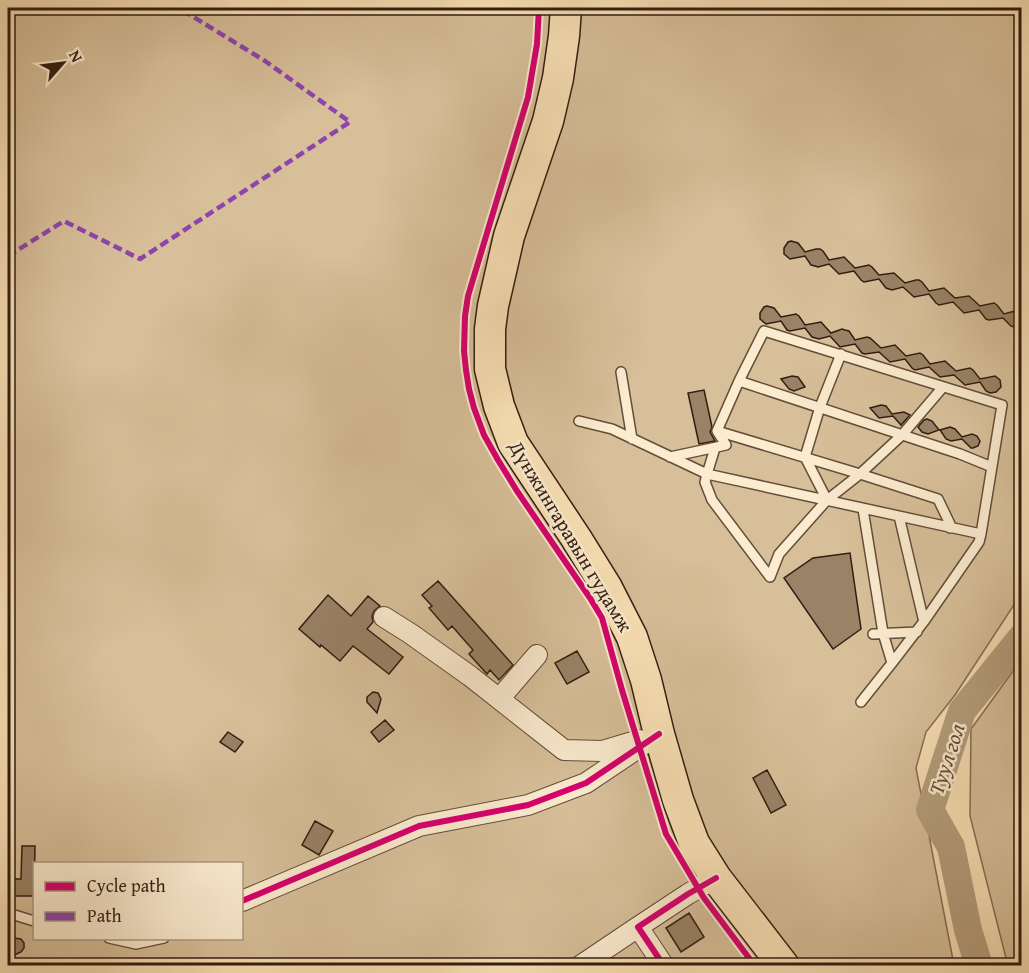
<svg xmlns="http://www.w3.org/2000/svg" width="1029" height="973" font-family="'Gentium Book Plus',serif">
<rect width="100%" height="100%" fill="#f9e0b5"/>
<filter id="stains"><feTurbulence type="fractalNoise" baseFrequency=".00333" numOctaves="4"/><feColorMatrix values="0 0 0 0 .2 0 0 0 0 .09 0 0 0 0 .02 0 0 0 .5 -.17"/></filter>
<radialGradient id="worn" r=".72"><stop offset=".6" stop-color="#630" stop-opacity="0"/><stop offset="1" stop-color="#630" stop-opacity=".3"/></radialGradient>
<!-- green -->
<path fill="#d7bf99" stroke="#846e55" stroke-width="1.5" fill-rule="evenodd" d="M 8,8 L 1021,8 L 1021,594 L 955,695 L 926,732 L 916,768 L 954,965 L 8,965 ZM 34,864 L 242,864 L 242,938 L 34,938 Z
M 1021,660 L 1022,965 L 1008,966 L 970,816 L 971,729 Z"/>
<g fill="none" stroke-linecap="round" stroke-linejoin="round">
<!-- river -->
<path stroke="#b59e7d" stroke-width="28" d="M 979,966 L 968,930 L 951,847 L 930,810 L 962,711 L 1022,637"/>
</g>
<!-- building -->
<path fill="#998266" stroke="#301d11" stroke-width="1.5" d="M 791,241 L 798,243 L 805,252 L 816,249 L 820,249 L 823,251 L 829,260 L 844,257 L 855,268 L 869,265 L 872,267 L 879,275 L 894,273 L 905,283 L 916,280 L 919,280 L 922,282 L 929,291 L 944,288 L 955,298 L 969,296 L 980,306 L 994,303 L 997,305 L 1004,314 L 1022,309 L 1022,329 L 1011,326 L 1003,318 L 989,320 L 986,319 L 979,310 L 964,313 L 953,302 L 939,305 L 936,303 L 929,294 L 914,297 L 903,287 L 892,290 L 886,288 L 879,279 L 864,282 L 861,280 L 854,271 L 839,274 L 829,264 L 818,267 L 815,266 L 811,265 L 805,256 L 790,259 L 784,254 L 784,248 L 788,242 Z
M 767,306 L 774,308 L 781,317 L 796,314 L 799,316 L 805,325 L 821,322 L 831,333 L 842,329 L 845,330 L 849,331 L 855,340 L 867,337 L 870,338 L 881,348 L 895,345 L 906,356 L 920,353 L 923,355 L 930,364 L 945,361 L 956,371 L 970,368 L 973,370 L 980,379 L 995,376 L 1000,380 L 1001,387 L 996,392 L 990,393 L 986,391 L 980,382 L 965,385 L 954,375 L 940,377 L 929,367 L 915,370 L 912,368 L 905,359 L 890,362 L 879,352 L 865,354 L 862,353 L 855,344 L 840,347 L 830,336 L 819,339 L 812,337 L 805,328 L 790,331 L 787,330 L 781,321 L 766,324 L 760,319 L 760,313 L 764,307 Z
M 792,376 L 798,377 L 805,387 L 794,391 L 789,389 L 781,379 Z
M 704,390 L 712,427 L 710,432 L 715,441 L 699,444 L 688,393 Z
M 881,405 L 886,406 L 892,414 L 904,412 L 910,415 L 901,425 L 893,416 L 879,418 L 870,408 Z
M 927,419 L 932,421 L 939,430 L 928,434 L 922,432 L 918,427 L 924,420 Z
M 950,427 L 955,429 L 962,437 L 972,434 L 977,436 L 980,441 L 978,446 L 973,448 L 971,448 L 962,439 L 951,441 L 946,439 L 940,430 Z
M 850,553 L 861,629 L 833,649 L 784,578 L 813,558 Z
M 438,581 L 513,665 L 499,680 L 490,670 L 487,674 L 469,654 L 473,650 L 452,626 L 448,630 L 429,608 L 432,606 L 422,595 Z
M 328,595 L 351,616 L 368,596 L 380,606 L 374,611 L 372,616 L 373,622 L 367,629 L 403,657 L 389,674 L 353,646 L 340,661 L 321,645 L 320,647 L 299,629 Z
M 577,651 L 589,672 L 567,684 L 555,663 Z
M 373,692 L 378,693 L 381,699 L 377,713 L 367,702 L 367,697 Z
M 385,720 L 394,730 L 379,742 L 371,732 Z
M 228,732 L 243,742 L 235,752 L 220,742 Z
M 767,770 L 786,805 L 771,813 L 753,778 Z
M 315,821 L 333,831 L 319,855 L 302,845 Z
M 22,846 L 35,846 L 34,896 L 8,896 L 8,879 L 21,879 Z
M 689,913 L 704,937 L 681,952 L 666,928 Z
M 13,938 L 21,939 L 24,943 L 24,948 L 21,952 L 10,957 L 9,944 Z"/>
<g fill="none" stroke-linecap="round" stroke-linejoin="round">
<defs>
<path id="service" d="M 621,372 L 632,439
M 739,381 L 960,454 L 992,467
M 579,421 L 612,429 L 707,474 L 705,482 L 712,500 L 770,577 L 779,554 L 827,500 L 860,474 L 902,435 L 943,387
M 717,431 L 860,474 L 938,499 L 950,524 L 950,528
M 670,457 L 726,445 L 717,431 L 739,381 L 764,331 L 1002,405 L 981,534 L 707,474 L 715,448
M 827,500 L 805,457 L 820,407 L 841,354
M 863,509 L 883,633 L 892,663 L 925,620 L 979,542 L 981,534
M 899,516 L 923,618 L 925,620
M 873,634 L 917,632
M 861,702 L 892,663
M 8,913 L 34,921
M 109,938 L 136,944 L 164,938"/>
<path id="minor" d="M 384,617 L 411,634 L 470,676 L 564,750 L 602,751 L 639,740
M 500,698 L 537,655
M 242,901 L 419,826 L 528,805 L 586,783 L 659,734
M 580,966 L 638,927
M 664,966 L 638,927 L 688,894 L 716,878"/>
<path id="primary" d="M 566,8 L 564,36 L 558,78 L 548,121 L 509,236 L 493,306 L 490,329 L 490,369 L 499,406 L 513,443 L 576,538 L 607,588 L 632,637 L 646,680 L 659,734 L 678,800 L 694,843 L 716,878 L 784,966"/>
</defs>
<!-- service casing -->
<use href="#service" stroke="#624e3a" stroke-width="12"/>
<!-- minor casing -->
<use href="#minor" stroke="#624e3a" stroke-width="22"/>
<!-- primary casing -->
<use href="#primary" stroke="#301d11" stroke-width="33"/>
<!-- service -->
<use href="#service" stroke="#fbebcf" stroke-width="9"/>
<!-- minor -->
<use href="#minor" stroke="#fbebcf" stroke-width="20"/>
<!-- primary -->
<use href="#primary" stroke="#f9e0b5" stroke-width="30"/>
<!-- quiet -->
<path stroke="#8e44ad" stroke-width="4.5" stroke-dasharray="9 4.5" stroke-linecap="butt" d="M 8,256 L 64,221 L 140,259 L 350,122 L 265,61 L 179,8"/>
<defs>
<path id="cycleway" d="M 539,8 L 537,44 L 528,97 L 468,296 L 465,316 L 464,351 L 466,370 L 469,389 L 474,408 L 484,435 L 498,460 L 517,491 L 590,598 L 602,618 L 622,690 L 666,834 L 704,898 L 755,966
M 242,901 L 419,826 L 528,805 L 586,783 L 659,734
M 664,966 L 638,927 L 688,894 L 716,878"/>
</defs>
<!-- cycleway casing -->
<use href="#cycleway" stroke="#fbebcf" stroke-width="10"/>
<!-- cycleway -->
<use href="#cycleway" stroke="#d6006c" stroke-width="6"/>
</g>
<g text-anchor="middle" stroke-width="5" stroke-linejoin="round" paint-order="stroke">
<!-- street labels -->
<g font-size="20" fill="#301d11" stroke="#fbebcf">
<text transform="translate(571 536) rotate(59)" y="7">Дүнжингаравын гудамж</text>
</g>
<!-- water labels -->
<g font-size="21" font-style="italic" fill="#5f4a37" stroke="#fbebcf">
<text transform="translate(947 759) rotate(-72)" y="7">Туул гол</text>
</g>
</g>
<!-- margin -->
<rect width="1029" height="973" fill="none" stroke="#f9e0b5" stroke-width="30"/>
<rect x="9" y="9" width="1011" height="955" fill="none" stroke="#301d11" stroke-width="3"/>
<rect x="15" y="15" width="999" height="943" fill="none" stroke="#301d11" stroke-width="1.5"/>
<!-- legend -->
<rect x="33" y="862" width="210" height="78" fill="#fbebcf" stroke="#aa9983" stroke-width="1.5"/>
<rect x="45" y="882" width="30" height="9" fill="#d6006c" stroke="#aa9983" stroke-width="1.5"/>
<text x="87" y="892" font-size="18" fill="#301d11">Cycle path</text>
<rect x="45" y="912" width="30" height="9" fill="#8e44ad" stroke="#aa9983" stroke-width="1.5"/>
<text x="87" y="922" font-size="18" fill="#301d11">Path</text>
<!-- north arrow -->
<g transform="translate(63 63) rotate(62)" stroke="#fbebcf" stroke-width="4.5" paint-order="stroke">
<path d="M0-4.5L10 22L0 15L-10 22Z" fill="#301d11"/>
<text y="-9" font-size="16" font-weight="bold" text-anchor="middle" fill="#301d11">N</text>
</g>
<rect width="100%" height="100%" filter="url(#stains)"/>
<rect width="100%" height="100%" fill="url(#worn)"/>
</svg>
